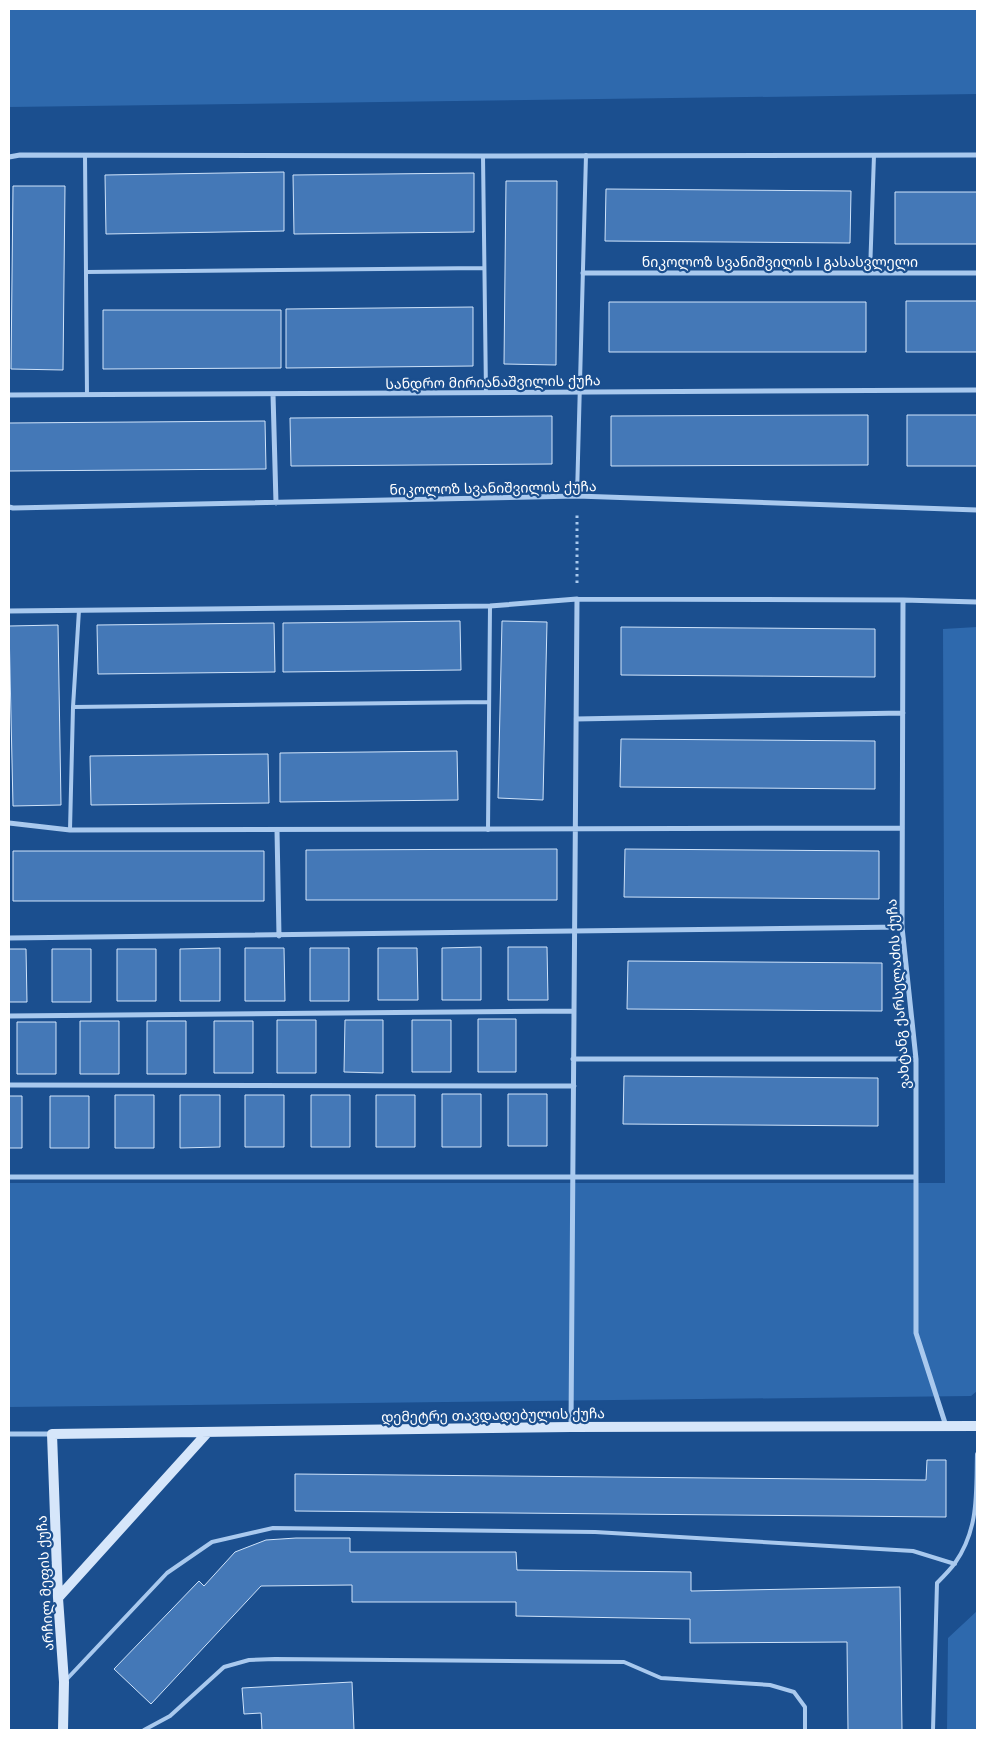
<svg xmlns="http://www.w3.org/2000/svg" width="986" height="1739" font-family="Poppins,'Noto Sans Georgian',sans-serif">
<rect width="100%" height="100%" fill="#1b4f8f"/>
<!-- green -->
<path fill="#2e69ad" d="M 9,9 L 977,9 L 977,94 L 9,107 Z
M 977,627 L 977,1391 L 971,1396 L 9,1407 L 9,1183 L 945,1183 L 943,629 Z
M 977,1611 L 977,1730 L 947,1730 L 948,1638 Z"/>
<!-- building -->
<path fill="#4478b7" stroke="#cfe3fa" d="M 284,172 L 284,231 L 106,234 L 105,175 Z
M 474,173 L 474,232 L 294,234 L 293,175 Z
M 506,181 L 557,181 L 556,365 L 504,364 Z
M 13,186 L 65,186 L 63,370 L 11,369 Z
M 606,189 L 851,191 L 850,243 L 605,241 Z
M 895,192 L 977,192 L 977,244 L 895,244 Z
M 906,301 L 977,301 L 977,352 L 906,352 Z
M 609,302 L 866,302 L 866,352 L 609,352 Z
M 473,307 L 473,366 L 286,368 L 286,309 Z
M 103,310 L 281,310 L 281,368 L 103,369 Z
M 868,415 L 868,465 L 611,466 L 611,416 Z
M 907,415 L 977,415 L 977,466 L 907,466 Z
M 552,416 L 552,464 L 291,466 L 290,418 Z
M 265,421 L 266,469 L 9,471 L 9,423 Z
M 460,621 L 461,670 L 283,672 L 283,623 Z
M 502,621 L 547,622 L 543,800 L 498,798 Z
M 274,623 L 275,672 L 98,674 L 97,625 Z
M 58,625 L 61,805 L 13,806 L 9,626 Z
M 621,627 L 875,629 L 875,677 L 621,675 Z
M 621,739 L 875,741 L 875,789 L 620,787 Z
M 457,751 L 458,800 L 280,802 L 280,753 Z
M 268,754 L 269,803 L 91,805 L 90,756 Z
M 557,849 L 557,900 L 306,900 L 306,850 Z
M 625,849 L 879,851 L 879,899 L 624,897 Z
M 13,851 L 264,851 L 264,901 L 13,901 Z
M 481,947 L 481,1000 L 442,1000 L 442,948 Z
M 508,947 L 547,947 L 548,1000 L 508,1000 Z
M 220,948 L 220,1001 L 180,1001 L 180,949 Z
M 245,948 L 284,948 L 285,1001 L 245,1001 Z
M 310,948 L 349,948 L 349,1001 L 310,1001 Z
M 378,948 L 417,948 L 418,1000 L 378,1000 Z
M 9,949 L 26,949 L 27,1002 L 9,1002 Z
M 52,949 L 91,949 L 91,1002 L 52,1002 Z
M 117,949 L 156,949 L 156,1001 L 117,1001 Z
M 628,961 L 882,963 L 882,1011 L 627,1009 Z
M 478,1019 L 516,1019 L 516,1072 L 478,1072 Z
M 277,1020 L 316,1020 L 316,1073 L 277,1073 Z
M 345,1020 L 383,1020 L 383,1073 L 344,1072 Z
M 412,1020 L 451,1020 L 451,1072 L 412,1072 Z
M 80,1021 L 119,1021 L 119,1074 L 80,1074 Z
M 147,1021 L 186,1021 L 186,1074 L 147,1074 Z
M 214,1021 L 253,1021 L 253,1073 L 214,1073 Z
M 17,1022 L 56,1022 L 56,1074 L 17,1074 Z
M 624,1076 L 878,1078 L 878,1126 L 623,1124 Z
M 442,1094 L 481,1094 L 481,1147 L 442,1147 Z
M 508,1094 L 547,1094 L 547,1146 L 508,1146 Z
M 115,1095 L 154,1095 L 154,1148 L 115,1148 Z
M 180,1095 L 220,1095 L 220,1147 L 180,1148 Z
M 245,1095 L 284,1095 L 284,1147 L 245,1147 Z
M 311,1095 L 350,1095 L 350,1147 L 311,1147 Z
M 376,1095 L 415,1095 L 415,1147 L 376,1147 Z
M 9,1096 L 22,1096 L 22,1148 L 9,1148 Z
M 50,1096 L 89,1096 L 89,1148 L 50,1148 Z
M 927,1460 L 946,1460 L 946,1517 L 295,1511 L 295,1474 L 926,1480 Z
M 296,1538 L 350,1538 L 350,1552 L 516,1552 L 517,1570 L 691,1572 L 691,1591 L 900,1587 L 902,1730 L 848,1730 L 847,1642 L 690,1643 L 690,1619 L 516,1616 L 516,1602 L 352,1602 L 352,1585 L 261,1586 L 151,1704 L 114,1669 L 199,1581 L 204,1586 L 235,1552 L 266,1540 Z
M 352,1682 L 354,1730 L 262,1730 L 261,1713 L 244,1714 L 242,1688 Z"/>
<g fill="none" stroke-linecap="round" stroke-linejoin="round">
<!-- path -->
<path stroke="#a9c9ee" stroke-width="3" stroke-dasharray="2.5 4" stroke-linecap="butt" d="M 577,583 L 577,512"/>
<!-- lane -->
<path stroke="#a9c9ee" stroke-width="4" d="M 85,155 L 87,395
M 483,156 L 486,393
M 86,272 L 484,268
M 870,273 L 874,155
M 577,496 L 586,155
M 73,707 L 489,702
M 70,830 L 73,707 L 79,610
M 488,830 L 490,606
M 66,1680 L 167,1573 L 212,1542 L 273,1528 L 595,1532 L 913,1551 L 955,1564
M 144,1730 L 170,1716 L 224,1667 L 249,1660 L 275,1659 L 624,1662 L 661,1678 L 770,1685 L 794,1692 L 805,1707 L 805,1730
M 933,1730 L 937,1583 C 943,1577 950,1570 955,1563 C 979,1529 976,1493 977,1454"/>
<!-- street -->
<path stroke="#a9c9ee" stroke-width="5" d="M 9,157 L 20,155 L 483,156 L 977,155
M 583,273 L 977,273
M 273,394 L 276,503
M 9,395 L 977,390
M 9,507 L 13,508 L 577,496 L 977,510
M 903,600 L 902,927 L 916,1059 L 916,1333 L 946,1426
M 9,611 L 490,606 L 577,599
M 576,719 L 903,713
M 9,823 L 70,830 L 902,828
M 277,830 L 279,936
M 9,938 L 902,927
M 9,1016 L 574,1011
M 573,1059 L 916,1059
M 9,1085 L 574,1086
M 9,1177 L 916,1177
M 571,1427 L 577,599 L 903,600 L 977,602
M 9,1434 L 52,1434"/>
<!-- secondary -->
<path stroke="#d6e6fa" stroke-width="10" d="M 58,1598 L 208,1432
M 63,1730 L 64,1682 L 58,1598 L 52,1434 L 571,1427 L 977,1426"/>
</g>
<g text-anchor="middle" stroke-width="4.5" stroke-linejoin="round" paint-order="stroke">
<!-- street labels -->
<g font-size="14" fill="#fff" stroke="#1b4f8f">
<text x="780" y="267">ნიკოლოზ სვანიშვილის I გასასვლელი</text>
<text transform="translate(493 382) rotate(-1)" y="5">სანდრო მირიანაშვილის ქუჩა</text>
<text transform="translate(493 488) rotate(-1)" y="5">ნიკოლოზ სვანიშვილის ქუჩა</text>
<text transform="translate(898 994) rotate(-94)" y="5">ვახტანგ ქარსელაძის ქუჩა</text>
<text transform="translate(493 1415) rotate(-1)" y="5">დემეტრე თავდადებულის ქუჩა</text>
<text transform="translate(45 1583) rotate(-93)" y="5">არჩილ მეფის ქუჩა</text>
</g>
</g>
<!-- border -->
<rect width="986" height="1739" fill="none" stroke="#ffffff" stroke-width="20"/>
</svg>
